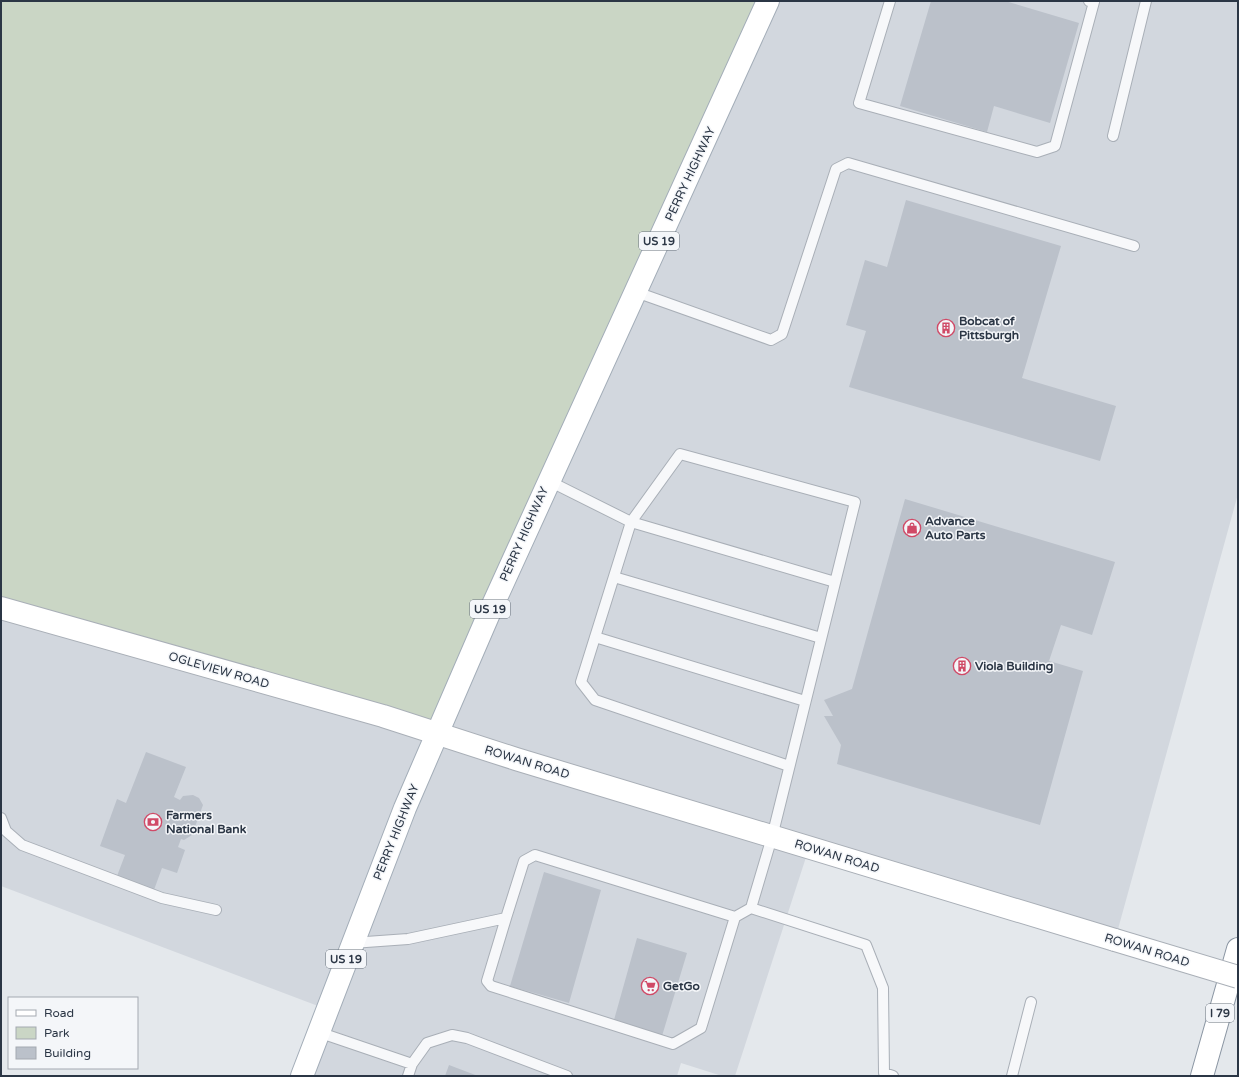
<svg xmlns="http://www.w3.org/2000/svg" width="1239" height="1077" font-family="'Varela Round',sans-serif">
<rect width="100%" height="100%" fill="#e4e8ec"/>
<!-- built -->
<path fill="#d2d7de" d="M 768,1 L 1238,1 L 1238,494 L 1115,940 L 809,848 L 735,1076 L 722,1076 L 681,1063 L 677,1076 L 302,1076 L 326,1009 L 1,886 L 1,608 Z"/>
<!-- green -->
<path fill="#cad6c5" d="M 1,1 L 768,1 L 437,733 L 1,608 Z"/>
<!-- building -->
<path fill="#bbc1ca" d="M 931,1 L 1005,1 L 1079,23 L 1050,123 L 994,106 L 987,132 L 900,106 Z
M 906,200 L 1061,246 L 1022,378 L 1116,406 L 1100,461 L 849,387 L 866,331 L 846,325 L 865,260 L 887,267 Z
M 905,499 L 1115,562 L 1092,635 L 1061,625 L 1049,661 L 1083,671 L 1040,825 L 837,764 L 841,745 L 824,716 L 833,716 L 824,700 L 852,689 Z
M 146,752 L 186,767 L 174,797 L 180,800 L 183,796 L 193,795 L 199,798 L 203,805 L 192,835 L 184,840 L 181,839 L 178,847 L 185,850 L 177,873 L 162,868 L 151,898 L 114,884 L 125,855 L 100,846 L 117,799 L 126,803 Z
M 544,872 L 601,890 L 569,1003 L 510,986 Z
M 637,938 L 687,953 L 662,1036 L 614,1020 Z
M 449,1065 L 478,1076 L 445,1076 Z"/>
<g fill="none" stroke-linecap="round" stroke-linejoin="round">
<defs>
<path id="lane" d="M 890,1 L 859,103 L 1037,152 L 1055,146 L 1094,2 L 1089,1
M 1113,136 L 1146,1
M 636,292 L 771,340 L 782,334 L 836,169 L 848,163 L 1134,246
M 614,577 L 821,638
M 595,637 L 805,701
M 789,766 L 595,700 L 581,682 L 631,522 L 835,582
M 1,818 L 6,831 L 22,845 L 162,898 L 216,910
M 751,908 L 866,945 L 883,988 L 884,1073 L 893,1076
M 506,918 L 487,981 L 491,986 L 673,1044 L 701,1028 L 735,917 L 751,908 L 772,837 L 855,502 L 680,454 L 631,522 L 549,481
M 352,943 L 408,939 L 506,918 L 524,861 L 535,855 L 735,917
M 318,1032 L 412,1064 L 427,1043 L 452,1035 L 467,1038 L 567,1076
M 408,1076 L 412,1064
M 1012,1076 L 1031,1002"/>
<path id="secondary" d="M 1,608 L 383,716 L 516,759 L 1115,940"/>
<path id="primary" d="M 302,1076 L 405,808 L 491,609 L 768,1"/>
<path id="highway" d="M 1202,1076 L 1238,949"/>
</defs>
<!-- lane casing -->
<use href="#lane" stroke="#a9afb7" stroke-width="12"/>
<!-- secondary casing -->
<use href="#secondary" stroke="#a9afb7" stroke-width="24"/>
<!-- primary casing -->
<use href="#primary" stroke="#a3adb8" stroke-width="24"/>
<!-- highway casing -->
<use href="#highway" stroke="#8b96a3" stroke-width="24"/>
<!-- lane -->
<use href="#lane" stroke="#f7f8fa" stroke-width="10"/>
<!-- secondary -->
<use href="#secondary" stroke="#fff" stroke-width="22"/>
<!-- primary -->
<use href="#primary" stroke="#fff" stroke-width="22"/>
<!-- highway -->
<use href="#highway" stroke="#fff" stroke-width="22"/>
<defs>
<path id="secondary-bridge" d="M 1115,940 L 1238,977"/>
</defs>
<!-- secondary-bridge casing -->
<use href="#secondary-bridge" stroke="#a9afb7" stroke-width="24" stroke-linecap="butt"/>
<!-- secondary-bridge -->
<use href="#secondary-bridge" stroke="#fff" stroke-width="22"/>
</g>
<!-- icons -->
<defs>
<symbol id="building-ring" viewBox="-11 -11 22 22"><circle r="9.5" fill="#f4f6f9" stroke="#d04a67" stroke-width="1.5"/><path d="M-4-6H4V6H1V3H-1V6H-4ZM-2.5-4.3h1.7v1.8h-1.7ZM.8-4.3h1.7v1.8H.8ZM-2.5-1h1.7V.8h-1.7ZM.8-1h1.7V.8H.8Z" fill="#d04a67"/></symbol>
<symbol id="shop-ring" viewBox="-11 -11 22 22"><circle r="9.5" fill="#f4f6f9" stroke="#d04a67" stroke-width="1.5"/><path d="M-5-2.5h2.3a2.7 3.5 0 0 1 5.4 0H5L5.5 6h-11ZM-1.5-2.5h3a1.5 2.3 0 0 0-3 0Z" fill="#d04a67"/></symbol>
<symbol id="bank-ring" viewBox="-11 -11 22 22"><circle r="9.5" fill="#f4f6f9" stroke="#d04a67" stroke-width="1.5"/><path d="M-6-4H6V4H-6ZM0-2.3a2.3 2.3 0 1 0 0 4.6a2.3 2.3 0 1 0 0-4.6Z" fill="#d04a67"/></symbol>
<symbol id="supermarket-ring" viewBox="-11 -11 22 22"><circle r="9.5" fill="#f4f6f9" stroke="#d04a67" stroke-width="1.5"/><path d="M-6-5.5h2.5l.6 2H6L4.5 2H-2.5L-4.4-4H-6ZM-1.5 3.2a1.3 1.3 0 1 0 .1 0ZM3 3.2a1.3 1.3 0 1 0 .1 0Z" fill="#d04a67"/></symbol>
</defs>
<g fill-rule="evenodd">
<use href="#building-ring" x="936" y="318" width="20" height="20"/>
<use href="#shop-ring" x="902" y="518" width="20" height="20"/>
<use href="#building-ring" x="952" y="656" width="20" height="20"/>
<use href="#bank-ring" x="143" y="812" width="20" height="20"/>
<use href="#supermarket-ring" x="640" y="976" width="20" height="20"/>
</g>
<g text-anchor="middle" stroke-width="3" stroke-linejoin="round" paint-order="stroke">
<!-- shield labels -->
<g fill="#f4f6f9" stroke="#67707b" stroke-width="1">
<rect x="639" y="232" width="40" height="18" rx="3"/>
<rect x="470" y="600" width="40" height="18" rx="3"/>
<rect x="326" y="950" width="40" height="18" rx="3"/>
<rect x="1206" y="1004" width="28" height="18" rx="3"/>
</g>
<g font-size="11" font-weight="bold" fill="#2b3645">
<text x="659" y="245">US 19</text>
<text x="490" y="613">US 19</text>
<text x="346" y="963">US 19</text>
<text x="1220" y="1017">I 79</text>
</g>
<!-- street labels -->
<g font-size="12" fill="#2b3645" stroke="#f4f6f9">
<text transform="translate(690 174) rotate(-65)" y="4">PERRY HIGHWAY</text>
<text transform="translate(524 534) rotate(-66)" y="4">PERRY HIGHWAY</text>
<text transform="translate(219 670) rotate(16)" y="4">OGLEVIEW ROAD</text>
<text transform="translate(527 762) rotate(17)" y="4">ROWAN ROAD</text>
<text transform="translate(396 832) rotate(-68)" y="4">PERRY HIGHWAY</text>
<text transform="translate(837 856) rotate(17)" y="4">ROWAN ROAD</text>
<text transform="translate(1147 950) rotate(17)" y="4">ROWAN ROAD</text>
</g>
<!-- poi labels -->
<g font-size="12" font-weight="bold" fill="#2b3645" stroke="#f4f6f9" text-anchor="start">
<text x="959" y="325">Bobcat of<tspan x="959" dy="14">Pittsburgh</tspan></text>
<text x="925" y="525">Advance<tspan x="925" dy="14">Auto Parts</tspan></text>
<text x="975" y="670">Viola Building</text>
<text x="166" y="819">Farmers<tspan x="166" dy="14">National Bank</tspan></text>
<text x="663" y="990">GetGo</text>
</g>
</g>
<!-- border -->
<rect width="1239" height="1077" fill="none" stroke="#2b3645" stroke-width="4"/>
<!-- legend -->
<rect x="8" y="997" width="130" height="72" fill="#f4f6f9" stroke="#a4a9b1"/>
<rect x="16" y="1010" width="20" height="6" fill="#ffffff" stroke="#a4a9b1"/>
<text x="44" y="1017" font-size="12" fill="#2b3645">Road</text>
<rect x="16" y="1027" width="20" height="12" fill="#cad6c5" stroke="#a4a9b1"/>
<text x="44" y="1037" font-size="12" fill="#2b3645">Park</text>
<rect x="16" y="1047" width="20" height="12" fill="#bbc1ca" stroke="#a4a9b1"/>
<text x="44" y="1057" font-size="12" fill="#2b3645">Building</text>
</svg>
